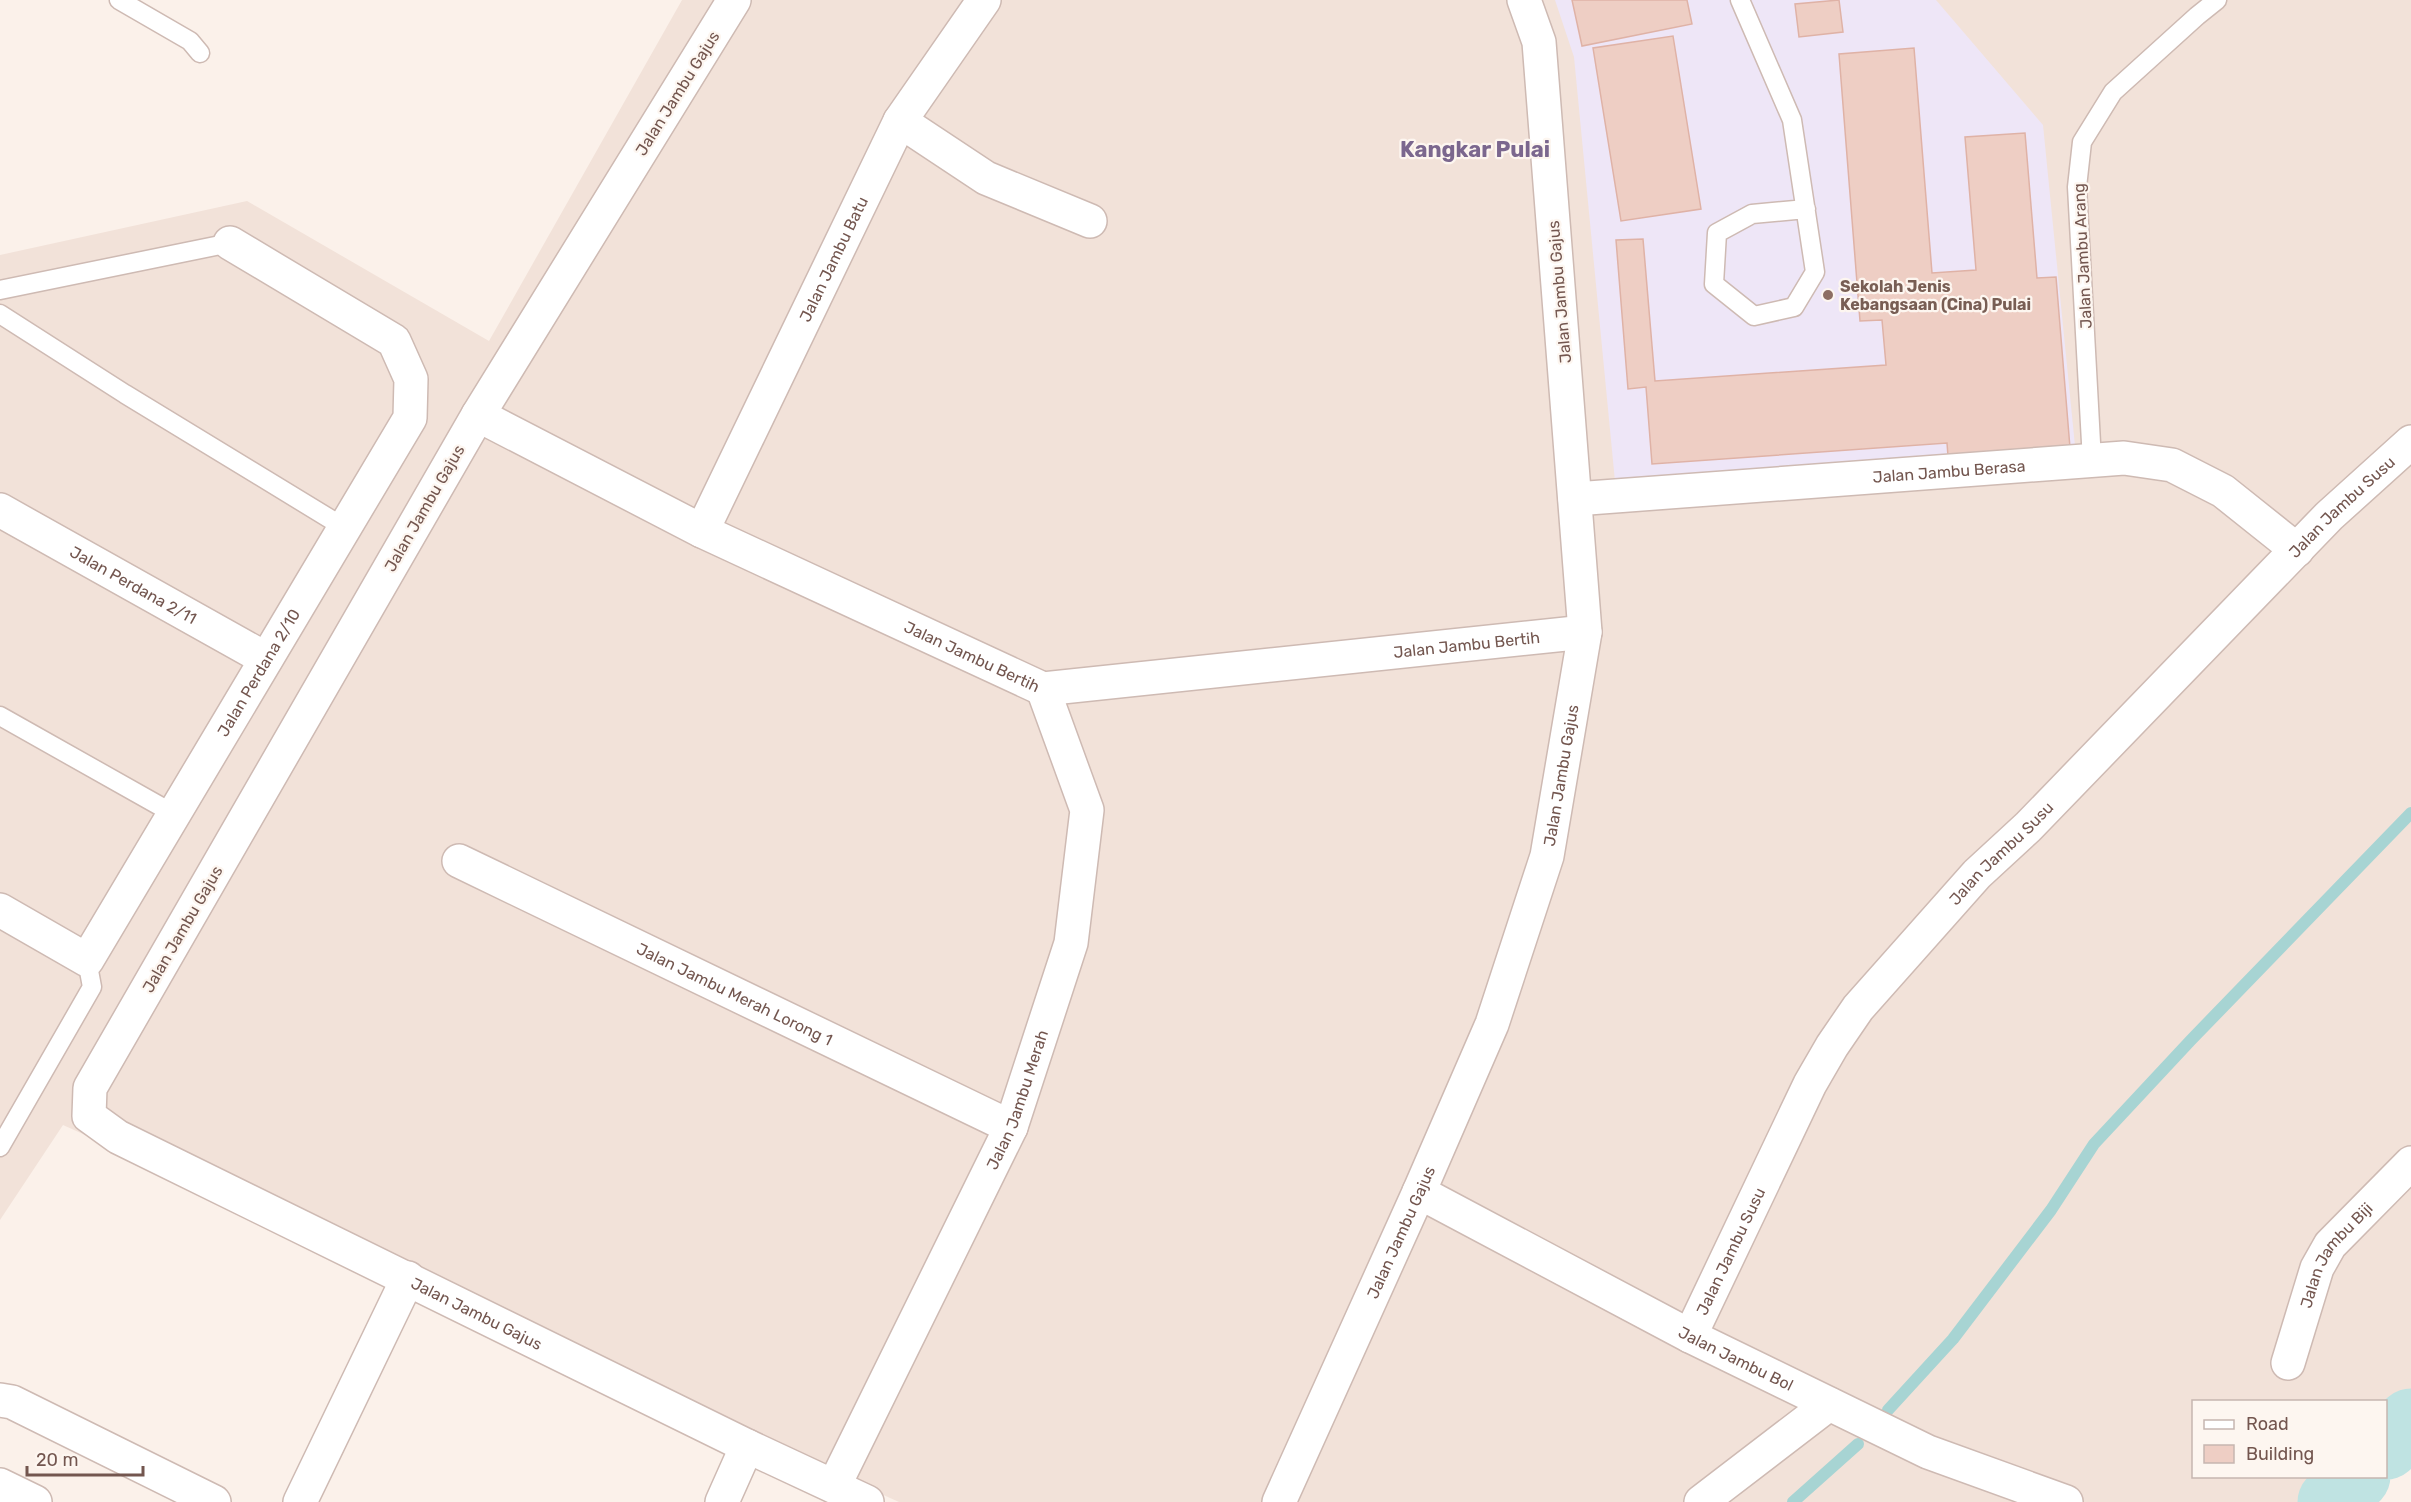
<svg xmlns="http://www.w3.org/2000/svg" width="2411" height="1502" font-family="Rubik,sans-serif">
<rect width="100%" height="100%" fill="#fbf1ea"/>
<!-- residential -->
<path fill="#f2e2d9" d="M 682,0 L 2411,0 L 2411,1410 L 2386,1434 L 2386,1402 L 2194,1402 L 2194,1476 L 2341,1477 L 2314,1502 L 899,1502 L 63,1125 L 0,1220 L 0,255 L 247,201 L 489,341 Z"/>
<!-- education -->
<path fill="#eee6f7" d="M 1555,0 L 1936,0 L 2043,125 L 2077,466 L 1617,502 L 1574,57 Z"/>
<g fill="none" stroke-linecap="round" stroke-linejoin="round">
<!-- stream -->
<path stroke="#a7d4d3" stroke-width="12" d="M 1888,1410 L 1953,1339 L 2051,1210 L 2094,1144 L 2191,1040 L 2411,813
M 1793,1502 L 1858,1444"/>
<!-- river -->
<path stroke="#bfe3e2" stroke-width="69" d="M 2386,1445 L 2411,1423
M 2332,1502 L 2356,1476"/>
</g>
<!-- building -->
<path fill="#eecec4" stroke="#dfb2a6" stroke-width="1.5" d="M 1572,0 L 1687,0 L 1692,24 L 1582,46 Z
M 1839,0 L 1843,32 L 1799,37 L 1795,4 Z
M 1673,36 L 1701,209 L 1621,221 L 1593,48 Z
M 1914,48 L 1932,273 L 1976,270 L 1965,137 L 2025,133 L 2037,278 L 2056,277 L 2071,460 L 1949,469 L 1947,443 L 1652,464 L 1646,387 L 1628,389 L 1616,240 L 1643,239 L 1655,381 L 1886,365 L 1882,320 L 1860,321 L 1839,54 Z"/>
<g fill="none" stroke-linecap="round" stroke-linejoin="round">
<defs>
<path id="service" d="M 119,0 L 190,41 L 200,53
M 1740,0 L 1792,120 L 1815,272 L 1794,307 L 1754,316 L 1714,284 L 1717,233 L 1752,214 L 1806,209
M 0,290 L 230,243
M 0,314 L 125,394 L 345,528
M 2092,461 L 2077,187 L 2082,142 L 2113,92 L 2197,16 L 2217,0
M 0,716 L 174,814
M 0,1147 L 92,987 L 87,960"/>
<g id="minor">
<path id="s1" d="M 734,0 L 478,415 L 90,1088 L 89,1116 L 118,1137 L 747,1446 L 867,1502"/>
<path d="M 900,121 L 986,178 L 1090,221"/>
<path id="s2" d="M 478,415 L 702,531 L 1043,689 L 1585,632"/>
<path id="s3" d="M 1575,499 L 2124,458 L 2172,465 L 2223,491 L 2297,550"/>
<path id="s4" d="M 0,510 L 266,659"/>
<path id="s5" d="M 702,531 L 900,121 L 984,0"/>
<path id="s6" d="M 459,861 L 1011,1127"/>
<path id="s7" d="M 0,910 L 87,960 L 410,418 L 411,379 L 394,341 L 230,243"/>
<path id="s8" d="M 1419,1192 L 1690,1336 L 1928,1452 L 2066,1502"/>
<path id="s9" d="M 1690,1336 L 1810,1084 L 1832,1046 L 1858,1008 L 1977,874 L 2028,827 L 2329,516 L 2411,442"/>
<path id="s10" d="M 2288,1363 L 2317,1268 L 2330,1245 L 2411,1163"/>
<path d="M 0,1400 L 12,1402 L 214,1502"/>
<path d="M 0,1485 L 35,1502"/>
<path id="s11" d="M 834,1486 L 1011,1127 L 1071,943 L 1087,810 L 1043,689"/>
<path d="M 300,1502 L 408,1278"/>
<path d="M 722,1502 L 747,1446"/>
<path id="s12" d="M 1279,1502 L 1419,1192 L 1492,1024 L 1547,856 L 1585,632 L 1539,42 L 1524,0"/>
<path d="M 1701,1502 L 1829,1404"/>
</g>
</defs>
<!-- service casing -->
<use href="#service" stroke="#cebab3" stroke-width="21"/>
<!-- minor casing -->
<use href="#minor" stroke="#cebab3" stroke-width="36"/>
<!-- service -->
<use href="#service" stroke="#fff" stroke-width="18"/>
<!-- minor -->
<use href="#minor" stroke="#fff" stroke-width="33"/>
</g>
<!-- markers -->
<circle fill="#8d6e63" stroke="#fdf6f0" stroke-width="2" cx="1828" cy="295" r="6"/>
<g text-anchor="middle" stroke-width="4.5" stroke-linejoin="round" paint-order="stroke">
<!-- street labels -->
<g font-size="16" fill="#73564f" stroke="#fdf6f0">
<text transform="translate(677 93) rotate(-58)" y="6">Jalan Jambu Gajus</text>
<text transform="translate(2082 256) rotate(-93)" y="6">Jalan Jambu Arang</text>
<text dy="6" stroke="none"><textPath href="#s5" startOffset="302">Jalan Jambu Batu</textPath></text>
<text transform="translate(1559 292) rotate(-95)" y="6">Jalan Jambu Gajus</text>
<text dy="6" stroke="none"><textPath href="#s3" startOffset="375">Jalan Jambu Berasa</textPath></text>
<text dy="6" stroke="none"><textPath href="#s9" startOffset="1066">Jalan Jambu Susu</textPath></text>
<text transform="translate(424 508) rotate(-60)" y="6">Jalan Jambu Gajus</text>
<text dy="6" stroke="none"><textPath href="#s4" startOffset="153">Jalan Perdana 2/11</textPath></text>
<text dy="6" stroke="none"><textPath href="#s2" startOffset="1054">Jalan Jambu Bertih</textPath></text>
<text dy="6" stroke="none"><textPath href="#s2" startOffset="550">Jalan Jambu Bertih</textPath></text>
<text dy="6" stroke="none"><textPath href="#s7" startOffset="435">Jalan Perdana 2/10</textPath></text>
<text dy="6" stroke="none"><textPath href="#s12" startOffset="782">Jalan Jambu Gajus</textPath></text>
<text dy="6" stroke="none"><textPath href="#s9" startOffset="580">Jalan Jambu Susu</textPath></text>
<text transform="translate(182 929) rotate(-60)" y="6">Jalan Jambu Gajus</text>
<text dy="6" stroke="none"><textPath href="#s6" startOffset="306">Jalan Jambu Merah Lorong 1</textPath></text>
<text dy="6" stroke="none"><textPath href="#s11" startOffset="428">Jalan Jambu Merah</textPath></text>
<text dy="6" stroke="none"><textPath href="#s12" startOffset="296">Jalan Jambu Gajus</textPath></text>
<text dy="6" stroke="none"><textPath href="#s9" startOffset="94">Jalan Jambu Susu</textPath></text>
<text dy="6" stroke="none"><textPath href="#s10" startOffset="120">Jalan Jambu Biji</textPath></text>
<text dy="6" stroke="none"><textPath href="#s1" startOffset="1728">Jalan Jambu Gajus</textPath></text>
<text dy="6" stroke="none"><textPath href="#s8" startOffset="358">Jalan Jambu Bol</textPath></text>
</g>
<!-- education labels -->
<g font-size="16" font-weight="bold" fill="#785e54" stroke="#fdf6f0" text-anchor="start">
<text x="1840" y="292">Sekolah Jenis<tspan x="1840" dy="18">Kebangsaan (Cina) Pulai</tspan></text>
</g>
<!-- district labels -->
<g font-size="22" font-weight="bold" fill="#7b678e" stroke="#fdf6f0">
<text x="1475" y="157">Kangkar Pulai</text>
</g>
</g>
<!-- legend -->
<rect x="2192" y="1400" width="195" height="78" fill="#fdf6f0" stroke="#c6b6b0" stroke-width="1.5"/>
<rect x="2204" y="1420" width="30" height="9" fill="#ffffff" stroke="#c6b6b0" stroke-width="1.5"/>
<text x="2246" y="1430" font-size="18" fill="#73564f">Road</text>
<rect x="2204" y="1445" width="30" height="18" fill="#eecec4" stroke="#c6b6b0" stroke-width="1.5"/>
<text x="2246" y="1460" font-size="18" fill="#73564f">Building</text>
<!-- scale -->
<path d="M27 1466v9h116v-9" fill="none" stroke="#73564f" stroke-width="3"/>
<text x="36" y="1466" font-size="18" fill="#73564f" stroke="#fdf6f0" stroke-width="4.5" paint-order="stroke">20 m</text>
</svg>
